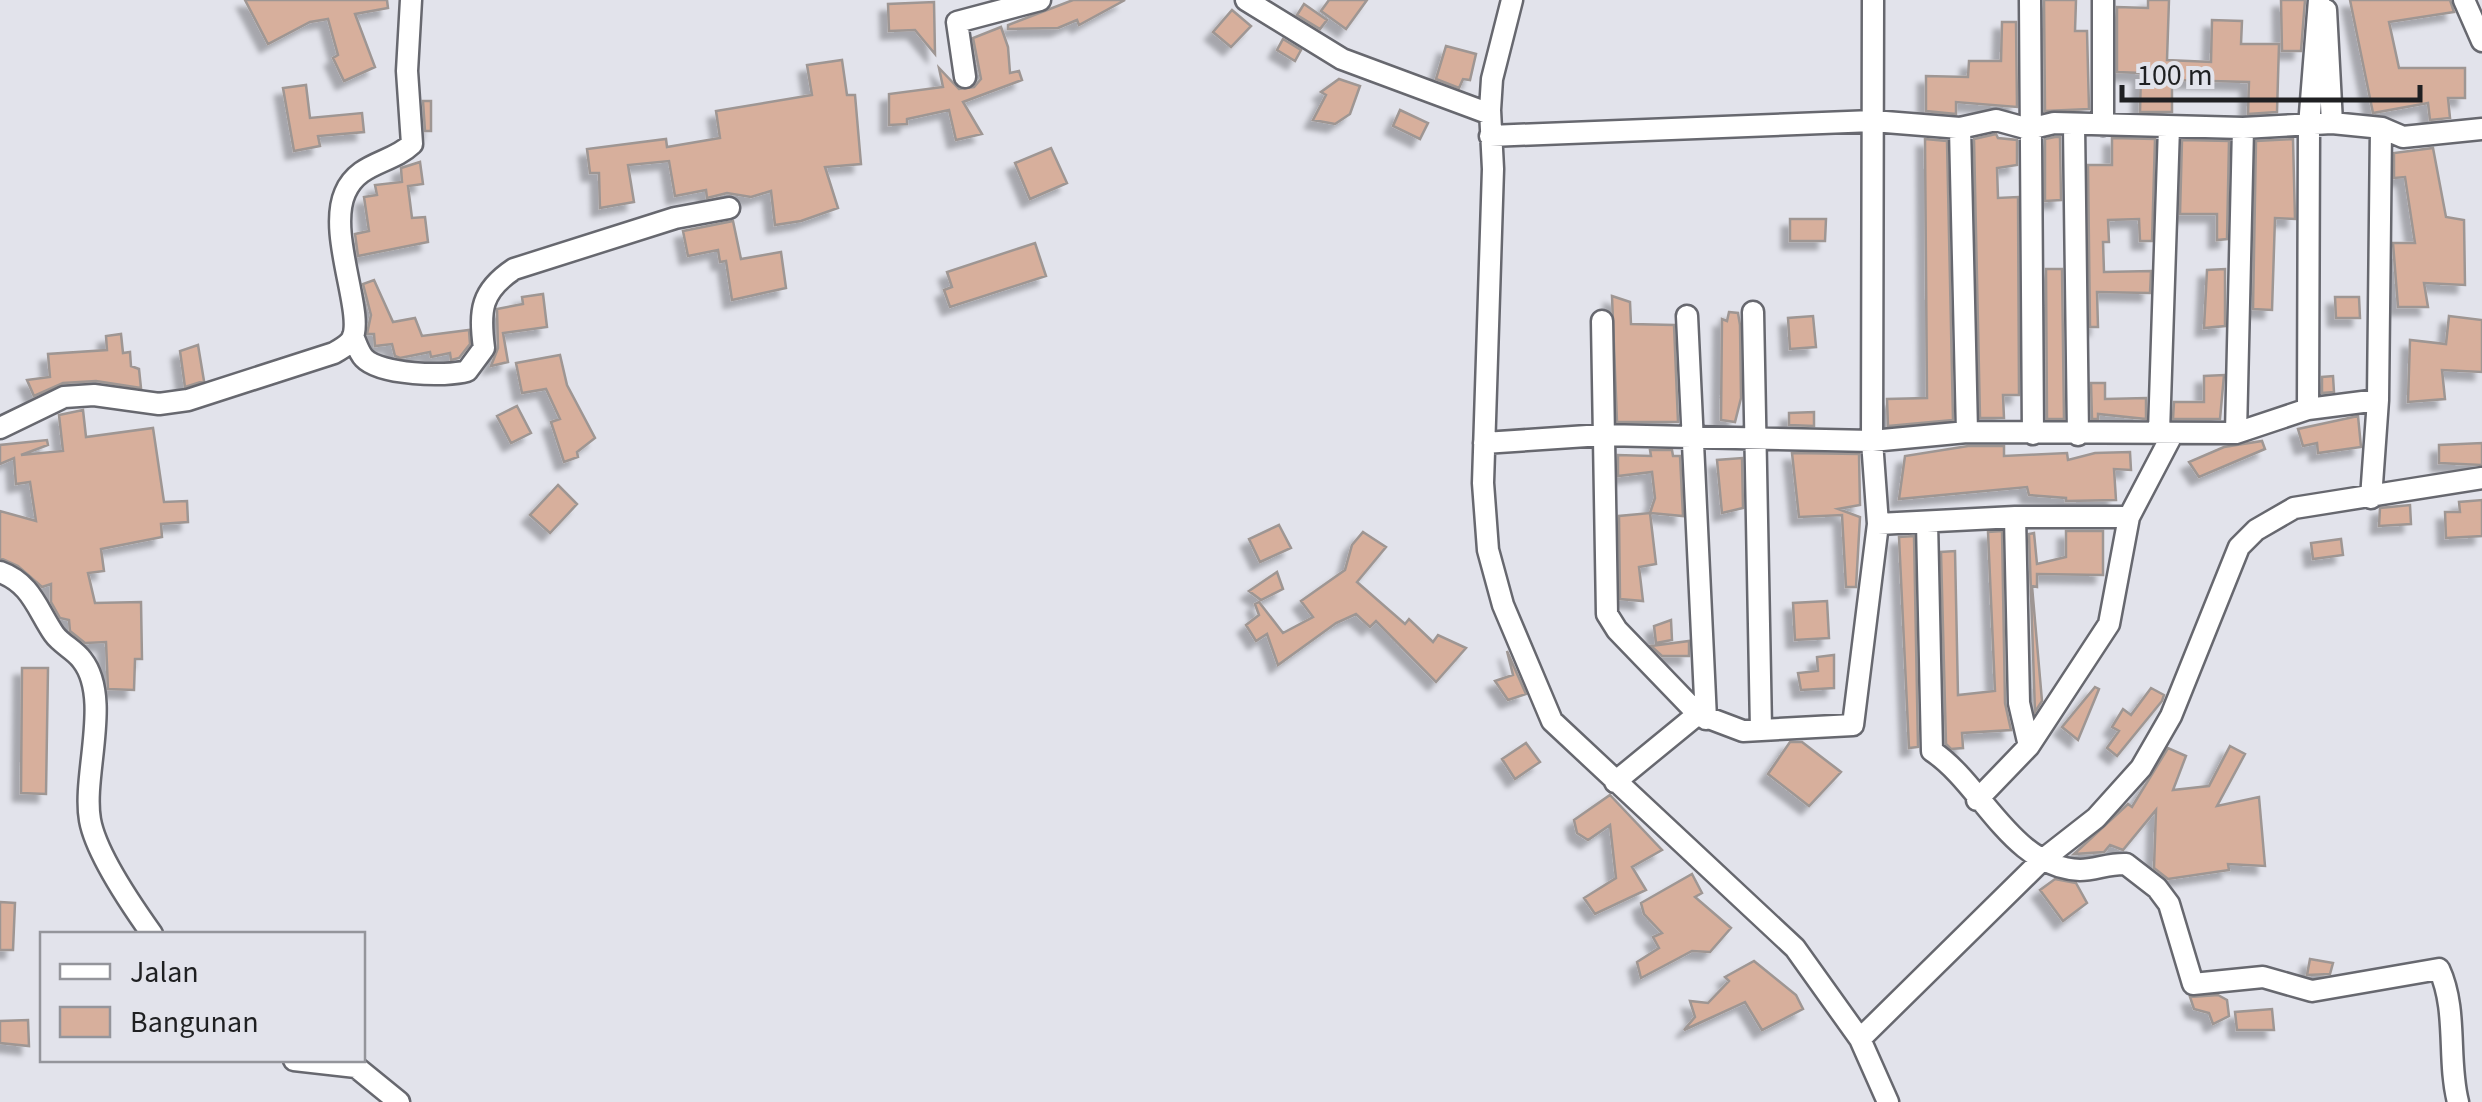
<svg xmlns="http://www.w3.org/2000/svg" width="2482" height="1102" font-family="'Source Sans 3',sans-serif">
<defs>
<filter id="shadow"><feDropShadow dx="-8" dy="8" stdDeviation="2.5" flood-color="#0004"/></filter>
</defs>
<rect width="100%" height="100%" fill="#e2e3eb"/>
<!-- building -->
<path fill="#d7af9c" stroke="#9e9693" stroke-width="2.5" filter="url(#shadow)" d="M 245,0 L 387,0 L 388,8 L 355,14 L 375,67 L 344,81 L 333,58 L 338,55 L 328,19 L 310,22 L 268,44 Z
M 1073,0 L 1125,0 L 1079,25 L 1077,20 L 1058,28 L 1008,29 L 1008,25 Z
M 1329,0 L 1367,0 L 1346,29 L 1321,11 Z
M 2044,0 L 2076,0 L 2075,31 L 2087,31 L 2089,109 L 2045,111 Z
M 2148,0 L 2169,0 L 2167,60 L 2211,62 L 2212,20 L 2242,21 L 2241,44 L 2279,44 L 2277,112 L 2248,114 L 2249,82 L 2172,80 L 2172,112 L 2140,112 L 2141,73 L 2117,72 L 2117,7 L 2148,8 Z
M 2281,0 L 2305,0 L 2301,51 L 2282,51 Z
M 2350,0 L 2450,0 L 2454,12 L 2389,22 L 2399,68 L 2465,68 L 2465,98 L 2448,98 L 2450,118 L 2430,120 L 2428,103 L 2373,113 Z
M 934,2 L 935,54 L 915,30 L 889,31 L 888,4 Z
M 1304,4 L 1327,20 L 1320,29 L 1297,15 Z
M 1232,10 L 1251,26 L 1231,47 L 1213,32 Z
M 2002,22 L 2016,22 L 2017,107 L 1956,102 L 1956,114 L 1926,111 L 1926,76 L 1968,77 L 1969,61 L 2001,61 Z
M 1001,27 L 1008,47 L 1010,73 L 1019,71 L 1022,80 L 963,102 L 982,134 L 956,140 L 949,110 L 907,119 L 907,124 L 889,125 L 889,94 L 943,87 L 939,68 L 959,89 L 974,87 L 981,79 L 973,38 Z
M 1283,39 L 1301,50 L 1295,61 L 1277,50 Z
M 1446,46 L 1476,54 L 1470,80 L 1463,79 L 1459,88 L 1436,79 Z
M 842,60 L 847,95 L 855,95 L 861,164 L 825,167 L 838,208 L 801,221 L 775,225 L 771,191 L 751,197 L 727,193 L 707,198 L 706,190 L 675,196 L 669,161 L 628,165 L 634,202 L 600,208 L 599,173 L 590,173 L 587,149 L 666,139 L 667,147 L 720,138 L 716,111 L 812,95 L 807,65 Z
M 1339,79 L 1360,86 L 1350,114 L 1335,124 L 1313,120 L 1326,95 L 1321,92 Z
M 306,85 L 310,118 L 362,113 L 364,132 L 318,136 L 320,146 L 294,151 L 283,88 Z
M 423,101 L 431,101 L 431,131 L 425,131 Z
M 1400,110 L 1428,123 L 1420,139 L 1393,126 Z
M 1996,134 L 1998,138 L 2017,140 L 2017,165 L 1997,168 L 1998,198 L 2018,197 L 2019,395 L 2003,395 L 2004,418 L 1980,418 L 1974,139 Z
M 2055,137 L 2060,137 L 2061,200 L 2045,201 L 2045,139 Z
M 2112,138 L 2155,139 L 2152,241 L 2140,241 L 2139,219 L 2108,220 L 2109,242 L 2103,242 L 2104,272 L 2151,271 L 2150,293 L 2097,292 L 2098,327 L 2090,327 L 2088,165 L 2112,165 Z
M 1925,139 L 1947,141 L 1953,420 L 1888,426 L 1887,399 L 1927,398 Z
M 2293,139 L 2295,219 L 2275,218 L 2272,310 L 2253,309 L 2256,141 Z
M 2182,140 L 2229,141 L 2227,239 L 2217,240 L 2217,214 L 2180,214 Z
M 1051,148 L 1067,183 L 1030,199 L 1015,163 Z
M 2433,148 L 2446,217 L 2464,220 L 2465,285 L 2424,283 L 2428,307 L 2398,307 L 2393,243 L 2415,243 L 2405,177 L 2394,178 L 2394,153 Z
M 420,162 L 423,184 L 408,186 L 412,218 L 425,217 L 428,242 L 358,256 L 355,234 L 369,231 L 364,197 L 377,195 L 375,185 L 402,182 L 401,168 Z
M 1790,219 L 1826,219 L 1825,241 L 1790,241 Z
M 733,221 L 741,259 L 781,252 L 786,288 L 732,300 L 726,261 L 720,262 L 718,250 L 688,256 L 683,231 Z
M 1035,243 L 1046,276 L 950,307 L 944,290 L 952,287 L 947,272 Z
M 2046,269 L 2062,269 L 2064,419 L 2047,419 Z
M 2225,269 L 2225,326 L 2204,328 L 2207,270 Z
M 374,280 L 393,322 L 415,318 L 422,336 L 469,330 L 470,344 L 459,358 L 451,360 L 450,353 L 431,357 L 430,352 L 400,358 L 395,356 L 392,344 L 375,346 L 374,334 L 367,334 L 371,315 L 363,284 Z
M 543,294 L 547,327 L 503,333 L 508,362 L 491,366 L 498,348 L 497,309 L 523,304 L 522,297 Z
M 1612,296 L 1630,302 L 1631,324 L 1674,325 L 1678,422 L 1617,422 Z
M 2335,297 L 2359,297 L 2360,318 L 2336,318 Z
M 1729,312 L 1738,313 L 1740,325 L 1741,398 L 1735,422 L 1721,420 L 1722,319 L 1727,321 Z
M 1813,316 L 1816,347 L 1790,349 L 1788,318 Z
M 2449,316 L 2482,320 L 2482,372 L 2442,370 L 2445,399 L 2408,402 L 2410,340 L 2446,344 Z
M 121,334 L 123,353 L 130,352 L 131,366 L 139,369 L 141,388 L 96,381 L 63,383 L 34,396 L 27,380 L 50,377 L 48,354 L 107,350 L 106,336 Z
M 198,345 L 204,381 L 185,387 L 180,351 Z
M 560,355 L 567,385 L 595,438 L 577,452 L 578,457 L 564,462 L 551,422 L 560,419 L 546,389 L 522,393 L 516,363 Z
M 2224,375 L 2220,419 L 2173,419 L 2174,402 L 2204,402 L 2204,376 Z
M 2333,376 L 2334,392 L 2322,393 L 2322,377 Z
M 2091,383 L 2105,383 L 2105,399 L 2146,398 L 2146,419 L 2098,414 L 2098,419 L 2092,419 Z
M 517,406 L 531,433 L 511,443 L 497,416 Z
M 83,410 L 86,437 L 153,428 L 164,502 L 187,501 L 188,522 L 161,524 L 162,537 L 101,549 L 104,571 L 88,573 L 95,603 L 141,602 L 142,659 L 135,659 L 134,690 L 108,689 L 106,642 L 85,643 L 70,631 L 69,620 L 60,618 L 51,602 L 51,584 L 42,587 L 18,566 L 0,558 L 0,511 L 36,521 L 30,482 L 16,484 L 14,458 L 0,464 L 0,445 L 47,440 L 48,445 L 21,455 L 63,451 L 59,415 Z
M 1814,412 L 1814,426 L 1789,425 L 1789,413 Z
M 2358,416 L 2361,447 L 2318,453 L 2317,443 L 2303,446 L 2298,429 Z
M 2262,441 L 2265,449 L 2199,477 L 2189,462 L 2224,447 Z
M 2482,443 L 2482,465 L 2439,463 L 2439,445 Z
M 1968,446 L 2004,446 L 2004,456 L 2067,453 L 2068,460 L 2095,453 L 2130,452 L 2131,470 L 2114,469 L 2116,500 L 2066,501 L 2066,498 L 2029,495 L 2027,487 L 1899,499 L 1905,456 Z
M 1650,450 L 1672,450 L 1673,456 L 1680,456 L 1683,516 L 1650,513 L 1655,498 L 1652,472 L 1618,476 L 1618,455 L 1651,456 Z
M 1792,453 L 1859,454 L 1860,505 L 1838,509 L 1860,517 L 1856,587 L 1846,587 L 1842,515 L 1799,517 Z
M 1742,458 L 1743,508 L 1722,513 L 1717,460 Z
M 558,485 L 577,504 L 550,533 L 530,515 Z
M 2482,500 L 2482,536 L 2446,538 L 2445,512 L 2460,512 L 2459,502 Z
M 2410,505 L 2411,524 L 2379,526 L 2380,508 Z
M 1650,513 L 1656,564 L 1639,567 L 1643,601 L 1620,599 L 1619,516 Z
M 1279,525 L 1291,548 L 1260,562 L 1249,539 Z
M 2002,531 L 2005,703 L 2011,730 L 1962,733 L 1963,748 L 1951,749 L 1946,744 L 1941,552 L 1955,551 L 1958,695 L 1995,691 L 1988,532 Z
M 2066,531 L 2103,531 L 2103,575 L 2037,574 L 2037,587 L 2032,586 L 2042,701 L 2035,712 L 2029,534 L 2034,533 L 2037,564 L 2066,557 Z
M 1363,532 L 1386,547 L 1357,582 L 1405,624 L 1409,619 L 1433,642 L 1438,635 L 1466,648 L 1436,682 L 1376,621 L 1370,627 L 1356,614 L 1336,623 L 1278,665 L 1267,634 L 1256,641 L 1246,625 L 1259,615 L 1255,604 L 1259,602 L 1283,633 L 1313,617 L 1301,601 L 1345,570 L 1352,545 Z
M 1914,536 L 1918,747 L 1909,748 L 1899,537 Z
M 2341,539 L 2343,555 L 2313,559 L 2311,543 Z
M 1277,572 L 1283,589 L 1261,600 L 1249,591 Z
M 1827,601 L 1829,638 L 1795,640 L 1793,603 Z
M 1671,620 L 1672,640 L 1656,643 L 1654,626 Z
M 1689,641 L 1689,656 L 1662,656 L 1651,646 Z
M 1507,651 L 1526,694 L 1508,700 L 1495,681 L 1513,675 Z
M 1834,655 L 1834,688 L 1801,690 L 1798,673 L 1818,671 L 1817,657 Z
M 22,668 L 48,668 L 46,794 L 21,793 Z
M 2095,687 L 2099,689 L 2078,740 L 2062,727 Z
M 2151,688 L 2164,695 L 2162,701 L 2117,756 L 2107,748 L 2119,731 L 2112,727 L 2123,709 L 2131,715 Z
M 1790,742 L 1802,742 L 1841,772 L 1809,806 L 1768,774 Z
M 1526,743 L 1540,762 L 1515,779 L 1502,759 Z
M 2230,746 L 2245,754 L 2217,806 L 2259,797 L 2265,866 L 2228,864 L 2229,870 L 2168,879 L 2154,868 L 2156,810 L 2123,850 L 2110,845 L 2104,852 L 2074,854 L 2128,804 L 2132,807 L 2168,748 L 2186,756 L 2173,790 L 2209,786 Z
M 1610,795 L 1662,850 L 1632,867 L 1646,890 L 1595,914 L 1584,898 L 1616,878 L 1610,825 L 1588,840 L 1577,833 L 1574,820 Z
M 1692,874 L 1702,893 L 1695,897 L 1731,928 L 1710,952 L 1692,951 L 1641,978 L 1637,962 L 1659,948 L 1653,937 L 1662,933 L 1644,914 L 1641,903 Z
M 2055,879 L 2076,883 L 2087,903 L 2063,921 L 2040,890 Z
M 0,902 L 15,903 L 13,950 L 0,950 Z
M 2310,959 L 2333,963 L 2330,974 L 2307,975 Z
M 1754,961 L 1796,995 L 1803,1009 L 1762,1030 L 1745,1002 L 1684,1030 L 1695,1017 L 1690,1001 L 1708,1003 L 1729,981 L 1725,977 Z
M 2218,995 L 2227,1000 L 2229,1016 L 2213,1024 L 2209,1013 L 2194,1009 L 2190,997 Z
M 2272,1009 L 2274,1030 L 2237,1030 L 2235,1012 Z
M 28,1020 L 29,1046 L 0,1043 L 0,1021 Z"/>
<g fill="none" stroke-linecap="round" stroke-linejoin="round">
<defs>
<path id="street" d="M 1246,0 L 1342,59 L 1490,114
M 1512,0 L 1492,79 L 1490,110 L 1493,169 L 1483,483 L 1488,550 L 1503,605 L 1552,721 L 1795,948 L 1860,1039 L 1888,1102
M 2030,0 L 2033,434
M 2464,0 L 2482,41
M 2326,10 L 2332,123
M 965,77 L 957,22 L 1040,0
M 2103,125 L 2103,0
M 2074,126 L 2078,435
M 1960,128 L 1967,432
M 1490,136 L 1873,121 L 1960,128 L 1996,120 L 2029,129 L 2054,123 L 2243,128 L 2332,123 L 2382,128 L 2403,137 L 2482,129
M 1753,312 L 1761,729
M 1687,316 L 1706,719
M 1602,321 L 1607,614 L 1617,630 L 1698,714
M 353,336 C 356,343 359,353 364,358 C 380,375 446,377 467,371 L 484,348 C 479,310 481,291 514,269 L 675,218 L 729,208
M 2378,400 L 2381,129
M 2308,409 L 2309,126 L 2319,0
M 0,428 L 64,397 L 94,395 L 159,404 L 188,400 L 334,353 C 340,349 348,346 352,339 C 365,314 327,234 345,193 C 358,162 391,164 412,144 L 407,71 L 411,0
M 2159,432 L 2169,127
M 2236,433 L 2243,128
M 1484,443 L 1602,435 L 1872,441 L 1967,432 L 2236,433 L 2308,409 L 2378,400 L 2371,498
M 2015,517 L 2019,703 L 2029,746
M 1927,522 L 1932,751 C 1982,784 2011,867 2080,870 C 2095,870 2110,863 2126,864 L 2157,888 L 2169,904 L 2193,984 L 2263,977 L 2312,991 L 2439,969 C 2458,1010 2447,1059 2458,1102
M 1878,524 L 2015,517 L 2129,517
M 0,572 C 31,583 37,609 54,634 C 61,644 75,650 82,660 C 112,698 82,775 90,820 C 96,854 132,906 152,934
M 1615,782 L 1698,714 L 1743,731 L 1853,725 L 1878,524 L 1872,441 L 1873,0
M 1977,800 L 2029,746 L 2109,624 L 2129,517 L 2172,435
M 1860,1039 L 2041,861 L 2096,818 L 2141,768 L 2171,716 L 2239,547 L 2256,530 L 2294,508 L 2482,478
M 294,1060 L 356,1067 L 399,1102"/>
</defs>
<!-- street casing -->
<use href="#street" stroke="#67686f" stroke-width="25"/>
<!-- street -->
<use href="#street" stroke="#fff" stroke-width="20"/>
</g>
<!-- legend -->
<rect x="40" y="932" width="325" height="130" fill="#e2e3eb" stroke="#94959b" stroke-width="2.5"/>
<rect x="60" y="964" width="50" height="15" fill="#ffffff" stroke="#94959b" stroke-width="2.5"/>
<text x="130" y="982" font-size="30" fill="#1f2022">Jalan</text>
<rect x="60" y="1007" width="50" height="30" fill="#d7af9c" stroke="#94959b" stroke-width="2.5"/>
<text x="130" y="1032" font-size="30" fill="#1f2022">Bangunan</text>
<!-- scale -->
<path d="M2122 85v15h298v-15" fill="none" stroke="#1f2022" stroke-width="5"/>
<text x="2137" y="85" font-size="30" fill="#1f2022" stroke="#e2e3eb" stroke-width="8" paint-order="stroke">100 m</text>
</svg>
